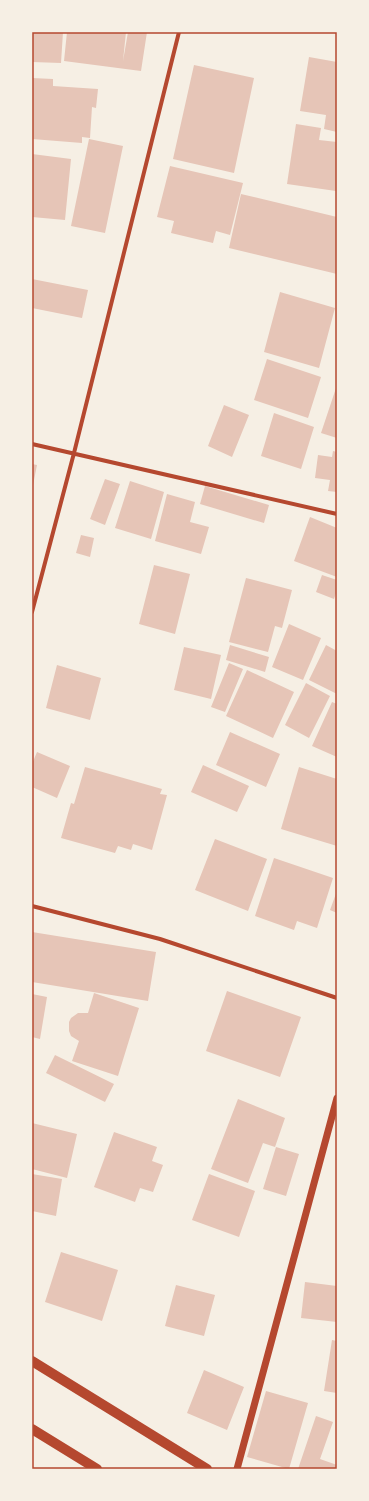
<svg xmlns="http://www.w3.org/2000/svg" width="369" height="1501" font-family="Poppins,sans-serif">
<rect width="100%" height="100%" fill="#f6efe4"/>
<!-- building -->
<path fill="#e6c5b7" d="M 32,32 L 63,32 L 61,63 L 32,62 Z
M 67,32 L 126,32 L 123,61 L 128,32 L 147,32 L 141,71 L 64,61 Z
M 309,57 L 337,62 L 337,132 L 324,129 L 326,115 L 300,111 Z
M 194,65 L 254,78 L 234,173 L 173,159 Z
M 32,78 L 53,79 L 53,86 L 98,89 L 96,108 L 92,107 L 90,138 L 82,137 L 82,143 L 32,139 Z
M 296,124 L 321,128 L 319,140 L 337,142 L 336,191 L 287,184 Z
M 89,139 L 123,146 L 105,233 L 71,226 Z
M 32,154 L 71,159 L 65,220 L 32,217 Z
M 170,166 L 243,183 L 230,235 L 216,231 L 213,243 L 171,233 L 174,221 L 157,217 Z
M 241,194 L 337,217 L 337,274 L 229,248 Z
M 32,279 L 88,290 L 82,318 L 32,308 Z
M 280,292 L 335,308 L 319,368 L 264,352 Z
M 267,359 L 321,377 L 308,418 L 254,400 Z
M 337,385 L 337,438 L 321,433 Z
M 224,405 L 249,415 L 232,457 L 208,446 Z
M 274,413 L 314,427 L 301,469 L 261,456 Z
M 333,451 L 337,452 L 337,492 L 328,491 L 330,480 L 315,478 L 318,455 L 332,457 Z
M 32,464 L 37,465 L 33,485 L 32,485 Z
M 105,479 L 120,484 L 105,525 L 90,519 Z
M 130,481 L 164,492 L 151,539 L 115,528 Z
M 205,486 L 269,505 L 264,523 L 200,504 Z
M 167,494 L 195,502 L 190,522 L 209,527 L 201,554 L 155,541 Z
M 310,517 L 337,528 L 337,577 L 294,561 Z
M 81,535 L 94,538 L 90,557 L 76,553 Z
M 154,565 L 190,574 L 175,634 L 139,624 Z
M 322,575 L 337,580 L 337,590 L 334,599 L 316,592 Z
M 246,578 L 292,590 L 282,628 L 275,626 L 268,652 L 229,642 Z
M 289,624 L 321,638 L 303,680 L 272,667 Z
M 230,645 L 269,657 L 265,672 L 226,660 Z
M 326,645 L 337,651 L 337,694 L 309,680 Z
M 184,647 L 221,655 L 211,699 L 174,690 Z
M 229,663 L 243,669 L 225,712 L 211,707 Z
M 57,665 L 101,678 L 90,720 L 46,708 Z
M 247,670 L 294,692 L 273,738 L 226,716 Z
M 306,683 L 330,696 L 309,738 L 285,725 Z
M 332,702 L 337,704 L 337,757 L 312,746 Z
M 230,732 L 280,754 L 266,787 L 216,765 Z
M 37,752 L 70,766 L 57,798 L 32,787 L 32,764 Z
M 203,765 L 249,786 L 237,812 L 191,792 Z
M 85,767 L 162,789 L 160,794 L 167,795 L 152,850 L 133,844 L 131,850 L 118,846 L 115,853 L 61,838 L 71,803 L 74,804 Z
M 299,767 L 337,779 L 337,846 L 281,829 Z
M 215,839 L 267,859 L 248,911 L 195,890 Z
M 274,858 L 333,878 L 317,928 L 297,921 L 294,930 L 255,916 Z
M 337,891 L 337,913 L 330,910 Z
M 32,932 L 156,952 L 148,1001 L 32,982 Z
M 227,991 L 301,1017 L 280,1077 L 206,1051 Z
M 94,993 L 139,1008 L 118,1076 L 72,1061 L 79,1041 L 71,1036 L 69,1031 L 69,1022 L 71,1018 L 78,1013 L 88,1013 Z
M 32,994 L 47,997 L 40,1039 L 32,1037 Z
M 55,1055 L 114,1084 L 105,1102 L 46,1073 Z
M 238,1099 L 285,1118 L 275,1147 L 263,1143 L 248,1183 L 211,1169 Z
M 32,1123 L 77,1134 L 67,1178 L 32,1169 Z
M 114,1132 L 157,1147 L 152,1161 L 163,1165 L 153,1192 L 140,1188 L 135,1202 L 94,1187 Z
M 276,1147 L 299,1154 L 286,1196 L 263,1189 Z
M 32,1174 L 62,1179 L 56,1216 L 32,1211 Z
M 209,1174 L 255,1191 L 239,1237 L 192,1220 Z
M 61,1252 L 118,1270 L 102,1321 L 45,1302 Z
M 305,1282 L 337,1286 L 337,1322 L 301,1318 Z
M 176,1285 L 215,1295 L 204,1336 L 165,1326 Z
M 332,1340 L 337,1341 L 337,1393 L 324,1391 Z
M 204,1370 L 244,1387 L 227,1430 L 187,1413 Z
M 266,1391 L 308,1403 L 289,1469 L 247,1457 Z
M 316,1416 L 333,1422 L 320,1459 L 337,1465 L 337,1469 L 298,1469 Z"/>
<g fill="none" stroke-linecap="round" stroke-linejoin="round">
<!-- minor -->
<path stroke="#b5482f" stroke-width="4" d="M 32,444 L 337,514
M 32,612 L 74,453 L 179,32
M 32,906 L 160,939 L 337,998"/>
<!-- tertiary -->
<path stroke="#b5482f" stroke-width="7" d="M 237,1469 L 337,1098"/>
<!-- primary -->
<path stroke="#b5482f" stroke-width="10" d="M 32,1361 L 207,1469
M 32,1429 L 97,1469"/>
</g>
<!-- border -->
<rect width="369" height="1501" fill="none" stroke="#f6efe4" stroke-width="66"/>
<rect x="33" y="33" width="303" height="1435" fill="none" stroke="#b5482f" stroke-width="1.5"/>
</svg>
